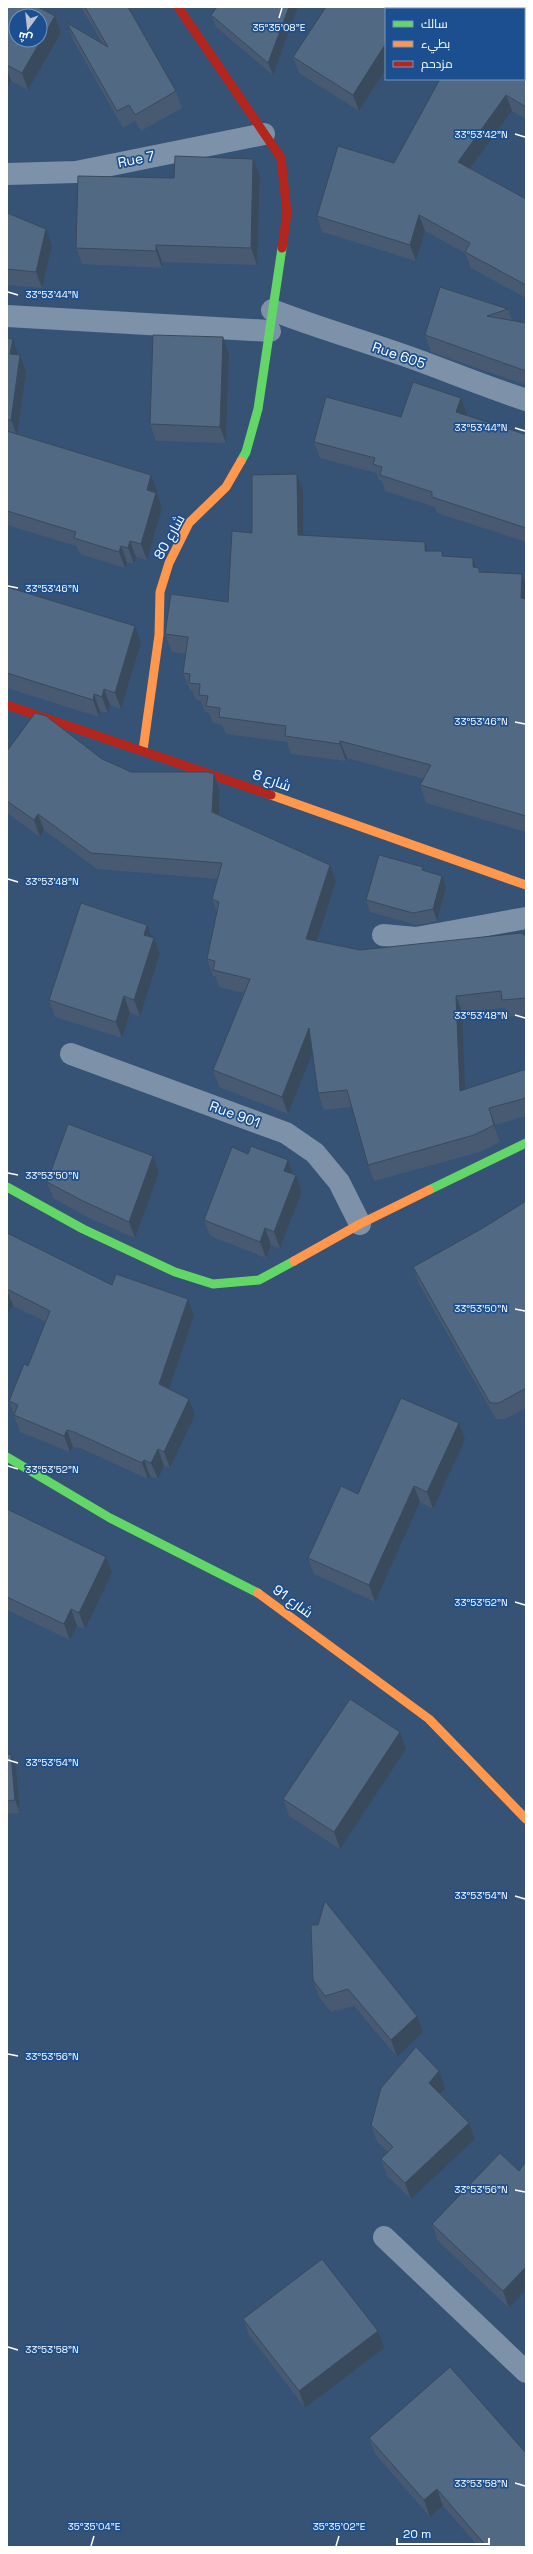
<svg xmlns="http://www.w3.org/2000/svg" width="533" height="2554" font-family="'Space Grotesk',Cairo,sans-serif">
<rect width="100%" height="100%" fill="#365274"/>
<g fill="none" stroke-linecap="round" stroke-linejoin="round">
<!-- street -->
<path stroke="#7d92a8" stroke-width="22" d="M 7,174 L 76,172 L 264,134
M 272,310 C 321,329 371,343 420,361 C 455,374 490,388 526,400
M 7,316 L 270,331
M 383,935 L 416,938 L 526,918
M 71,1054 L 286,1133 L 315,1153 L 339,1182 L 360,1224
M 384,2237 L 526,2372"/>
<!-- fast -->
<path stroke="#63d668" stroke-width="9" d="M 241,461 L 246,452 L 258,409 L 282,248
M 7,1187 L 83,1229 L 175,1272 L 213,1284 L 259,1280 L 294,1261
M 429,1190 L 526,1143
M 7,1457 L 110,1518 L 258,1593"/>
<!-- slow -->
<path stroke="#ff974d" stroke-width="9" d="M 143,750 L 159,635 L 160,592 L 169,563 L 189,523 L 226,487 L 241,461
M 271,795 L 526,885
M 294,1261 L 360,1224 L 429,1190
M 258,1593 L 429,1719 L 526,1819"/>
<!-- jam -->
<path stroke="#b3261e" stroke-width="9" d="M 178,7 L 281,158 L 287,213 L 282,248
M 7,705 L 271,795"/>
</g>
<!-- wall -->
<path fill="#475a72" d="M 7,7 L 55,16 L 61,33 L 28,90 L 11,81 L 7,89 Z
M 81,7 L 131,7 L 129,8 L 176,91 L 182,108 L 141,131 L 135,121 L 123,128 L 73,40 L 67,23 L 103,44 Z
M 298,7 L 273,75 L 216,27 L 211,15 Z
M 479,7 L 526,7 L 526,18 L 524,17 L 524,9 L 488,9 Z
M 386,9 L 386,69 L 359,111 L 299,73 L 293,57 Z
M 526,52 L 526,119 L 512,111 L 471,168 L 526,199 L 526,298 L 471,268 L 465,253 L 425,231 L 416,261 L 322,232 L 317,216 L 394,163 Z
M 253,159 L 260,176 L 257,265 L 162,262 L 162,268 L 82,264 L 76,248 L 174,178 Z
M 7,213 L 52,246 L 42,288 L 7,285 Z
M 508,309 L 512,320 L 526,323 L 526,385 L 431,352 L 425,335 Z
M 7,338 L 18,355 L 26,372 L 17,434 L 157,491 L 157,493 L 162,509 L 147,560 L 136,557 L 134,564 L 127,562 L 125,568 L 80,554 L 76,546 L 7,525 Z
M 229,354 L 226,443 L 156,441 L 150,424 Z
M 461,398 L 467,414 L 466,415 L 524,434 L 526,428 L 526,542 L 437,513 L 435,507 L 385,491 L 382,481 L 379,480 L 376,473 L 320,458 L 314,442 L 401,417 Z
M 303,492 L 304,536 L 425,542 L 428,551 L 444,557 L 473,558 L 477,567 L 479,568 L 481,572 L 522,574 L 526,585 L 526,832 L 426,803 L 420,785 L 424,779 L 347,758 L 346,761 L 291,754 L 287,742 L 226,734 L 222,725 L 213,723 L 209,713 L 205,712 L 201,701 L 196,700 L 192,690 L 190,690 L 183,673 L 186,654 L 172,652 L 165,634 L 228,602 L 252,533 Z
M 7,587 L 141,643 L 121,709 L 110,705 L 108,713 L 100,711 L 99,717 L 7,688 Z
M 7,751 L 102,759 L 131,772 L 214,774 L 220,791 L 219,815 L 330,865 L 336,882 L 317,941 L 360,950 L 526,936 L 526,1015 L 508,1017 L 505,1008 L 462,1012 L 465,1089 L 526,1069 L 526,1116 L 495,1125 L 500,1142 L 480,1152 L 374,1181 L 368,1165 L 352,1107 L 324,1110 L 318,1093 L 313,1052 L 288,1114 L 219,1087 L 213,1070 L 244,993 L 219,987 L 215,976 L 213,976 L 207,959 L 217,913 L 212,899 L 218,879 L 97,869 L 44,830 L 40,837 L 7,813 Z
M 446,888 L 437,921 L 417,925 L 370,912 L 366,900 Z
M 152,937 L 154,938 L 160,954 L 140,1016 L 130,1013 L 122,1038 L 55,1017 L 49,1000 Z
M 248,1154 L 288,1160 L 293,1174 L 296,1175 L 302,1192 L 280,1248 L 271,1245 L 266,1258 L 210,1236 L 204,1220 Z
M 153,1156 L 159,1173 L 135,1238 L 89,1218 L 53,1198 L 47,1182 Z
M 526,1201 L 526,1408 L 505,1419 L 496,1419 L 419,1284 L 413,1267 L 483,1228 Z
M 7,1233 L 112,1285 L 188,1299 L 194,1316 L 169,1389 L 195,1415 L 170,1468 L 164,1466 L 158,1479 L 150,1476 L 148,1479 L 80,1448 L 73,1447 L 70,1452 L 20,1432 L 9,1401 L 28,1366 L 46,1322 L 13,1306 L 7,1314 Z
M 465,1440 L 433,1509 L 420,1502 L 375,1602 L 314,1574 L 308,1558 L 358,1494 Z
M 7,1509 L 112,1573 L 85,1629 L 77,1626 L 70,1640 L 7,1610 Z
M 406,1749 L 340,1849 L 289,1816 L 283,1799 Z
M 11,1754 L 16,1767 L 20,1813 L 7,1814 L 7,1755 Z
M 311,1925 L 423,2032 L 397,2057 L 354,2006 L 331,2012 L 319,1997 L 313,1980 Z
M 445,2088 L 439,2094 L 469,2123 L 475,2139 L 411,2199 L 387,2176 L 381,2159 L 388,2152 L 377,2142 L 371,2125 Z
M 526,2161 L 526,2290 L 509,2308 L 438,2241 L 432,2224 L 519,2171 Z
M 243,2319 L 378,2331 L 384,2348 L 305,2408 L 249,2335 Z
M 369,2438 L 526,2547 L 479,2547 L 443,2506 L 430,2517 L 375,2454 Z"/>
<!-- shaded-wall -->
<path fill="#394a5c" d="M 289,7 L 298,7 L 273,75 L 268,63 Z
M 55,16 L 61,33 L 28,90 L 22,73 Z
M 386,43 L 386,69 L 359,111 L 353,95 Z
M 7,69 L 11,81 L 7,89 Z
M 506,95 L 512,111 L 464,177 L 458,162 Z
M 253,159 L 260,176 L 257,265 L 251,248 Z
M 419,215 L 425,231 L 416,261 L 410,245 Z
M 46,229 L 52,246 L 42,288 L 36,272 Z
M 156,245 L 162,262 L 162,268 L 156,251 Z
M 223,337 L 229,354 L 226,443 L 220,427 Z
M 13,339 L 18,355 L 16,370 L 10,354 Z
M 20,355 L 26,372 L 17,436 L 11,420 Z
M 461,398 L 467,414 L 462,428 L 456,412 Z
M 297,474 L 303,492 L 304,553 L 298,535 Z
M 151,475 L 157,491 L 157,493 L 162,509 L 147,560 L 141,544 L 147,490 Z
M 130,541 L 136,557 L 134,564 L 128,548 Z
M 425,542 L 432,560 L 425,551 Z
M 121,546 L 127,562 L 125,568 L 119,552 Z
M 473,558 L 480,576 L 473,567 Z
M 522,574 L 526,585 L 526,613 L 521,598 Z
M 135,626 L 141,643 L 121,709 L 115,693 Z
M 104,689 L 110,705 L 108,713 L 102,697 Z
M 94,694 L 100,711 L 99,717 L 93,700 Z
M 340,741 L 347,758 L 346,761 L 340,744 Z
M 214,774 L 220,791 L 218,829 L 212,812 Z
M 38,814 L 44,830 L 40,837 L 34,820 Z
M 330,865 L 336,882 L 312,956 L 306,939 Z
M 442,876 L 446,888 L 437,921 L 433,909 Z
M 147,925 L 153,941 L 154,938 L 160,954 L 140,1016 L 134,1000 L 144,935 Z
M 124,996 L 130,1013 L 122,1038 L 116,1022 Z
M 456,996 L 462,1012 L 466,1107 L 460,1091 Z
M 309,1028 L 316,1045 L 288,1114 L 282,1097 Z
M 489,1108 L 495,1125 L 500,1142 L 494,1125 Z
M 153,1156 L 159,1173 L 135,1238 L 129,1222 Z
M 288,1160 L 294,1177 L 284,1171 Z
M 296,1175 L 302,1192 L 280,1248 L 274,1232 Z
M 265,1228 L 271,1245 L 266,1258 L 260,1242 Z
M 7,1290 L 13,1306 L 7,1314 Z
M 188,1299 L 194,1316 L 165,1401 L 159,1384 Z
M 189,1399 L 195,1415 L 170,1468 L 164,1452 Z
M 459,1423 L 465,1440 L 433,1509 L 427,1492 Z
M 67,1430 L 73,1447 L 70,1452 L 64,1436 Z
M 158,1449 L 164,1466 L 158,1479 L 151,1463 Z
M 144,1460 L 150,1476 L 148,1479 L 142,1463 Z
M 414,1486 L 420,1502 L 375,1602 L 369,1585 Z
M 106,1557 L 112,1573 L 85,1629 L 79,1613 Z
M 71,1609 L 77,1626 L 70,1640 L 64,1624 Z
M 400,1732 L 406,1749 L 340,1849 L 334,1832 Z
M 11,1754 L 16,1767 L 20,1813 L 15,1800 Z
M 417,2016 L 423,2032 L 397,2057 L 391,2040 Z
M 439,2071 L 445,2088 L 435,2100 L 429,2083 Z
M 469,2123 L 475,2139 L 411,2199 L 405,2183 Z
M 526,2267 L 526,2290 L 509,2308 L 503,2291 Z
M 378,2331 L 384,2348 L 305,2408 L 299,2391 Z
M 437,2489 L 443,2506 L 430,2517 L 424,2500 Z"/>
<!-- building -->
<path fill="#526984" stroke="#394a5c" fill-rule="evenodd" d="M 7,7 L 38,7 L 55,16 L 22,73 L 7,65 ZM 16,16 L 40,16 L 40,40 L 16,40 Z
M 85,7 L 128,7 L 176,91 L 135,115 L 129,105 L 117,111 L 67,23 L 108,47 Z
M 217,7 L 289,7 L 268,63 L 211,15 Z
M 326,7 L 385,7 L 388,9 L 386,9 L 386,43 L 353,95 L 293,57 Z
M 524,51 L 526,52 L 526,107 L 506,95 L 458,162 L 526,199 L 526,285 L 465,252 L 470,243 L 419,215 L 410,245 L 317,216 L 338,146 L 394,163 L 440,79 L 524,79 Z
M 175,156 L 253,159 L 251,248 L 156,245 L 156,251 L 76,248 L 78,176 L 174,178 Z
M 7,213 L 46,229 L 36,272 L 7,269 Z
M 440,287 L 508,309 L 487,316 L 526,323 L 526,371 L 425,335 Z
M 153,335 L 223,337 L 220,427 L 150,424 Z
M 7,338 L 13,339 L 10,354 L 20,355 L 11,420 L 7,420 Z
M 413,382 L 461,398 L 456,412 L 524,434 L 526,428 L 526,528 L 432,497 L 432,492 L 380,475 L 382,467 L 373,464 L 375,458 L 314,442 L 326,397 L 401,417 Z
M 7,431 L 151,475 L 147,490 L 156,493 L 141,544 L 130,541 L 128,548 L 121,546 L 119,552 L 74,538 L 76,532 L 7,511 Z
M 297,474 L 298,535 L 425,542 L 425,551 L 442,551 L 442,556 L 473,558 L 473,567 L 479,568 L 479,572 L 522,574 L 521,598 L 526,599 L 526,816 L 420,785 L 431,765 L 340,741 L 340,744 L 285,736 L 286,726 L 219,717 L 220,708 L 206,706 L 208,696 L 199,695 L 200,684 L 189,683 L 190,674 L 183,673 L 188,637 L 165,634 L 171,594 L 228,602 L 232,531 L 252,533 L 252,475 Z
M 7,587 L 135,626 L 115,693 L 104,689 L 102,697 L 94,694 L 93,700 L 7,673 Z
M 35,713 L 46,716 L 102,759 L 131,772 L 208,772 L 214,774 L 212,812 L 330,865 L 306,939 L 360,950 L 521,933 L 526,936 L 526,998 L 502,1000 L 501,991 L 456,996 L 460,1091 L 526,1069 L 526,1098 L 489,1108 L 494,1125 L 474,1135 L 368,1165 L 347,1090 L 318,1093 L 309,1028 L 282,1097 L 213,1070 L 250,979 L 213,970 L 215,961 L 207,959 L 219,902 L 212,899 L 222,863 L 91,853 L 38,814 L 34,820 L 7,801 L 7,751 Z
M 379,855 L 423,867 L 422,870 L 442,876 L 433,909 L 413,913 L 366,900 Z
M 81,903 L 147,925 L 144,935 L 154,938 L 134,1000 L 124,996 L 116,1022 L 49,1000 Z
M 68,1124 L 153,1156 L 129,1222 L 83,1201 L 47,1182 Z
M 251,1146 L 288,1160 L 284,1171 L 296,1175 L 274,1232 L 265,1228 L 260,1242 L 204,1220 L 232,1147 L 248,1154 Z
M 526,1201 L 526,1388 L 499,1403 L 490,1403 L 413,1267 L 483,1228 Z
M 7,1233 L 112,1285 L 116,1274 L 188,1299 L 159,1384 L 189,1399 L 164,1452 L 158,1449 L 151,1463 L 144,1460 L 142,1463 L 74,1432 L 67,1430 L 64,1436 L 14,1415 L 18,1405 L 9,1401 L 24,1364 L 28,1366 L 50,1311 L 7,1289 Z
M 401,1398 L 459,1423 L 427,1492 L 414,1486 L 369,1585 L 308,1558 L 341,1486 L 358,1494 Z
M 7,1509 L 106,1557 L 79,1613 L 71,1609 L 64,1624 L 7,1597 Z
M 350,1699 L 400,1732 L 334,1832 L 283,1799 Z
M 11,1754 L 15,1800 L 7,1801 L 7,1755 Z
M 325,1901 L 417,2016 L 391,2040 L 348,1989 L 325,1996 L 313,1980 L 311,1925 L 318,1925 Z
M 416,2047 L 439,2071 L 429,2083 L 469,2123 L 405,2183 L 381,2159 L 393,2147 L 371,2125 L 381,2088 Z
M 500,2153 L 519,2171 L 526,2161 L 526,2267 L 503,2291 L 432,2224 Z
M 322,2259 L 378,2331 L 299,2391 L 243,2319 Z
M 450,2367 L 526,2453 L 526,2547 L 487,2547 L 437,2489 L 424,2500 L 369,2438 Z"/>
<!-- ticks -->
<path fill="none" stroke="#fff" stroke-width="1.5" d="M 279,18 L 282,8M 515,134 L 525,137M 8,292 L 18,295M 515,428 L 525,431M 8,586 L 18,588M 515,722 L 525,724M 8,879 L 18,882M 515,1015 L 525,1018M 8,1173 L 18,1175M 515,1309 L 525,1311M 8,1466 L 18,1469M 515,1602 L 525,1605M 8,1760 L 18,1763M 515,1896 L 525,1899M 8,2054 L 18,2056M 515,2190 L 525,2192M 8,2347 L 18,2350M 515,2483 L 525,2486M 91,2546 L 94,2536M 336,2546 L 339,2536"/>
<g text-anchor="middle" stroke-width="3.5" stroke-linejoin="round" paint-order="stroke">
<!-- street labels -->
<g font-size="14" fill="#fff" stroke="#1b4f8f">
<text transform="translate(136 159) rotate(-11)" y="5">Rue 7</text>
<text transform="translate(399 355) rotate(19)" y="5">Rue 605</text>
<text transform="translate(169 537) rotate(-61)" y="5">شارع 80</text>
<text transform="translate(272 780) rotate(19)" y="5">شارع 8</text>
<text transform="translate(235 1114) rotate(20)" y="5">Rue 901</text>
<text transform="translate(293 1601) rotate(36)" y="5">شارع 91</text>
</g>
</g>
<g font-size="10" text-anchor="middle" fill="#fff" stroke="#1b4f8f" stroke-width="3.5" stroke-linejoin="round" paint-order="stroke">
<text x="279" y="31">35°35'08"E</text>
<text x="481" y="138">33°53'42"N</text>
<text x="52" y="298">33°53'44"N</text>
<text x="481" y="431">33°53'44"N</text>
<text x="52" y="592">33°53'46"N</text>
<text x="481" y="725">33°53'46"N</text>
<text x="52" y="885">33°53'48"N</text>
<text x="481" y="1019">33°53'48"N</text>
<text x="52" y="1179">33°53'50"N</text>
<text x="481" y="1312">33°53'50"N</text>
<text x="52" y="1473">33°53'52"N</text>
<text x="481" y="1606">33°53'52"N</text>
<text x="52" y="1766">33°53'54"N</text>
<text x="481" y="1899">33°53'54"N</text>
<text x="52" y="2060">33°53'56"N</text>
<text x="481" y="2193">33°53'56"N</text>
<text x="52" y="2353">33°53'58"N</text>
<text x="481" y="2487">33°53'58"N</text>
<text x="94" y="2530">35°35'04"E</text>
<text x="339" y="2530">35°35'02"E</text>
</g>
<!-- border -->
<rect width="533" height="2554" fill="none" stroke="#ffffff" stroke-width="16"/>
<!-- legend -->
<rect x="385" y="8" width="140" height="72" fill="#1b4f8f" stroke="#7695bc"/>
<rect x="393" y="21" width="20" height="6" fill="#63d668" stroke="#7695bc"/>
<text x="421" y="28" font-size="12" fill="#ffffff">سالك</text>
<rect x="393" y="41" width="20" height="6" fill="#ff974d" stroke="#7695bc"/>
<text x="421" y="48" font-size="12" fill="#ffffff">بطيء</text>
<rect x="393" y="61" width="20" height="6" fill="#b3261e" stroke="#7695bc"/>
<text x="421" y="68" font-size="12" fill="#ffffff">مزدحم</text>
<!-- north arrow -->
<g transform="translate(28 28) rotate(195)"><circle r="19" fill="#1b4f8f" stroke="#7695bc"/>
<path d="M0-3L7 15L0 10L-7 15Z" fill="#b9c2ce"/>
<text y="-6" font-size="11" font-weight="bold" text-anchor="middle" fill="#ffffff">ش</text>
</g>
<!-- scale -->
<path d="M397 2538v6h92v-6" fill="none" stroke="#ffffff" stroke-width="2"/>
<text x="403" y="2538" font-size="12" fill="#ffffff" stroke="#1b4f8f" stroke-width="3" paint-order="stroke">20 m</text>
</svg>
